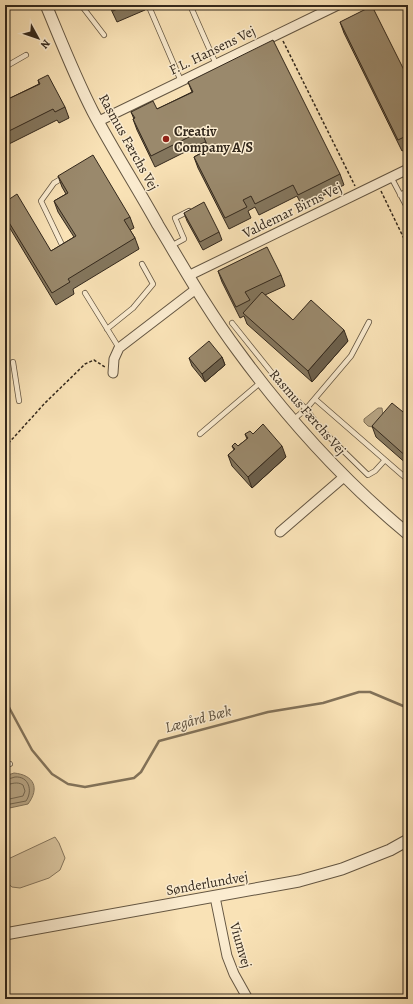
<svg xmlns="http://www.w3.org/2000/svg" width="413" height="1004" font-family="Alegreya,serif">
<rect width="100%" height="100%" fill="#f9e2b6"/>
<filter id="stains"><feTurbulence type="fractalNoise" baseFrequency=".005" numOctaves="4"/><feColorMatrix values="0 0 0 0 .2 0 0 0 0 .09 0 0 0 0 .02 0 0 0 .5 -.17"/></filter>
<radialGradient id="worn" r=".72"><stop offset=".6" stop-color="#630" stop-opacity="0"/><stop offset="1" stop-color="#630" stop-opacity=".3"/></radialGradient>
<!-- green -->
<path fill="#d7c29c" stroke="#85755c" d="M 55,837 L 59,843 L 65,858 L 60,870 L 49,878 L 20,888 L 12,887 L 6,882 L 6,860 Z"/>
<!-- water -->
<path fill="#b6a382" stroke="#827259" d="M 378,408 L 382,408 L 383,415 L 372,427 L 368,426 L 364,422 L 364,419 Z
M 14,773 C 34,775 40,788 28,804 L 5,809 L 5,776 Z"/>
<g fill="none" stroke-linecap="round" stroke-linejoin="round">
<!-- shore -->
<path stroke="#74664f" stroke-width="1" d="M 5,780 C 8,779 12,778 15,777 C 29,776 33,791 26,801 L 5,805
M 5,785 C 12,784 17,781 23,785 L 25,791 L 23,796 L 5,800"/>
<!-- stream -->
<path stroke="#827259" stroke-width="2.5" d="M 5,700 L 32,750 L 52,774 L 68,784 L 85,787 L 134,778 L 141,772 L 159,741 L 268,712 L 323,703 L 359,692 L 370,692 L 408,708"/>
<defs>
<path id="service" d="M 81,5 L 104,35
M 190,5 L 216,64
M 150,9 L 181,81
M 5,67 L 26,55
M 391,177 L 408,209
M 400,195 L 408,191
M 171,246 L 184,239 L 175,218 L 189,211
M 63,247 L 41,201 L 54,183 L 64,177
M 85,293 L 119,348
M 232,323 L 284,388 L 306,409 L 322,430 L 368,475 L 375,471 L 385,460
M 107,329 L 133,308 L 153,284 L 142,264
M 13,362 L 19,401
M 315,399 L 408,480
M 293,420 L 306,409 L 351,356 L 369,322
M 200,434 L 261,382
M 5,766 L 10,764"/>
<path id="minor" d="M 99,121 L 338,5
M 188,276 L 408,169
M 113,373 L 114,359 L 119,348 L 196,289
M 280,532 L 345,476
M 215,897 L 227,956 L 234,974 L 248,999"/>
<path id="tertiary" d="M 46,5 C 61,41 75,77 93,112 C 113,150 137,187 158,225 C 184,268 208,311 238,351 C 287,418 344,481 408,534
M 5,934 L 299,881 L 342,869 L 390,850 L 408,840"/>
</defs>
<!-- service casing -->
<use href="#service" stroke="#645642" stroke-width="6"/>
<!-- minor casing -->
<use href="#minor" stroke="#645642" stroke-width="11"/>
<!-- tertiary casing -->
<use href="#tertiary" stroke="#645642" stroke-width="13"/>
<!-- path -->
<path stroke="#33281c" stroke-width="1.5" stroke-dasharray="3 2" stroke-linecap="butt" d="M 283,41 L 355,186
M 381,191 L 408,247
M 5,447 L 45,403 L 85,364 L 94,360 L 105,367"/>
<!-- service -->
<use href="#service" stroke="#fbecd0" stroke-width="4.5"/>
<!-- minor -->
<use href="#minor" stroke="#fbecd0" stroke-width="9"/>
<!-- tertiary -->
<use href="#tertiary" stroke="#fbecd0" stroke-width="11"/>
</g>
<!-- wall -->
<path fill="#84765d" stroke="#33281c" d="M 109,5 L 143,5 L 145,10 L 117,22 Z
M 340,22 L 408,78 L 408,148 L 402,151 L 344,33 Z
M 38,80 L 65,107 L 69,118 L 59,123 L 57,120 L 5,146 L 5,98 L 6,100 L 39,84 Z
M 188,82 L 340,174 L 344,185 L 302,206 L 297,196 L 259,215 L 255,207 L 248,211 L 251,218 L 229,229 L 198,168 L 194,157 L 208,149 L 205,142 L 155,167 L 137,130 L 133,119 L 134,119 L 131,112 L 157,109 L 192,92 Z
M 58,176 L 130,217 L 134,228 L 130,230 L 135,238 L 139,249 L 73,289 L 74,294 L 56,305 L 5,220 L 5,202 L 51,251 L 74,237 L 58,212 L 54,201 L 66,194 L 62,187 Z
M 184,213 L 219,232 L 222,240 L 203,250 L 187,221 Z
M 218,271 L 281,275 L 285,286 L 265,295 L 293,320 L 348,341 L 312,382 L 247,324 L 244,316 L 240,318 L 222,282 Z
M 222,357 L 225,365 L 205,382 L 192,366 L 189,358 Z
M 408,416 L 408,465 L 376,437 L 372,426 Z
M 245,434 L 253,434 L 286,457 L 252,488 L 232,466 L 228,455 L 234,450 L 232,446 L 238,446 L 247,439 Z"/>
<!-- shaded-wall -->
<path fill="#6c604c" stroke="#33281c" d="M 344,330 L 348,341 L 312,382 L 308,371 Z
M 222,357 L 225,365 L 205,382 L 202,374 Z
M 282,446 L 286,457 L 252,488 L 248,477 Z"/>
<!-- building -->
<path fill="#9a896c" stroke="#33281c" d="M 110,5 L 126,5 L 113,11 Z
M 372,6 L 408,78 L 408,135 L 398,140 L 340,22 Z
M 273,40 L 340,174 L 298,195 L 293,185 L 255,204 L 251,196 L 243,200 L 247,207 L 225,218 L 194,157 L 209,149 L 201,131 L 151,156 L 133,119 L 135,118 L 131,112 L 153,101 L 157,109 L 193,92 L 188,82 Z
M 48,75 L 65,107 L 55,112 L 53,109 L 5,133 L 5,98 L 6,100 L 40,84 L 38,80 Z
M 93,155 L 130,217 L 124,220 L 135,238 L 68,279 L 70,282 L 52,293 L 5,216 L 5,202 L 17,194 L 51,251 L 76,236 L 54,201 L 68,193 L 58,176 Z
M 204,202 L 219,232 L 200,242 L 184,213 Z
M 267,247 L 281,275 L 245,292 L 250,300 L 236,307 L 218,271 Z
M 262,292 L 293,320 L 311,300 L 344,330 L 308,371 L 243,313 Z
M 209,341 L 222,357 L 202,374 L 189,358 Z
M 392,403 L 408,416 L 408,458 L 372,426 Z
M 263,424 L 282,446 L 248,477 L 228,455 L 235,449 L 232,446 L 235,443 L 238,446 L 248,438 L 245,434 L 250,431 L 253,434 Z"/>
<!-- markers -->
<circle fill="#8f2418" stroke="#fbecd0" stroke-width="1.5" cx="166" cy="139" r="4"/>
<g text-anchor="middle" stroke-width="3" stroke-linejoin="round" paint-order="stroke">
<!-- street labels -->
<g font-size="14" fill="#33281c" stroke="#fbecd0">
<text transform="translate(212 50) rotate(-26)" y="5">F.L. Hansens Vej</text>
<text transform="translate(129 142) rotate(61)" y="5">Rasmus Færchs Vej</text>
<text transform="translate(292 210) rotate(-26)" y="5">Valdemar Birns Vej</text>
<text transform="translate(308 412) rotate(49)" y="5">Rasmus Færchs Vej</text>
<text transform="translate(207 883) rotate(-10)" y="5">Sønderlundvej</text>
<text transform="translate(241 945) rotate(74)" y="5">Viumvej</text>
</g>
<!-- poi labels -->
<g font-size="14" font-weight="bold" fill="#33281c" stroke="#fbecd0" text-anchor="start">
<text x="174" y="136">Creativ<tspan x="174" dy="16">Company A/S</tspan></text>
</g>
<!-- water labels -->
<g font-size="15" font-style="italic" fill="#5a4d3b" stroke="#fbecd0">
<text transform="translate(198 719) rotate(-15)" y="5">Lægård Bæk</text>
</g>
</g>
<!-- margin -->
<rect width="413" height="1004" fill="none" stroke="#f9e2b6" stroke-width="20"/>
<rect x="6" y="6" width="401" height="992" fill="none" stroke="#33281c" stroke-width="2"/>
<rect x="10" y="10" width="393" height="984" fill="none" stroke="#33281c"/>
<!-- north arrow -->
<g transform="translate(38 38) rotate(130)" stroke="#fbecd0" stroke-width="3" paint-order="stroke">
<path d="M0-3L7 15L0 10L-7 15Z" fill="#33281c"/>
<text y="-6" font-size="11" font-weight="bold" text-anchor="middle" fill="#33281c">N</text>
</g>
<rect width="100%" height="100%" filter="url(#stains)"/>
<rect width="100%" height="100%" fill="url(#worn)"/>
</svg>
